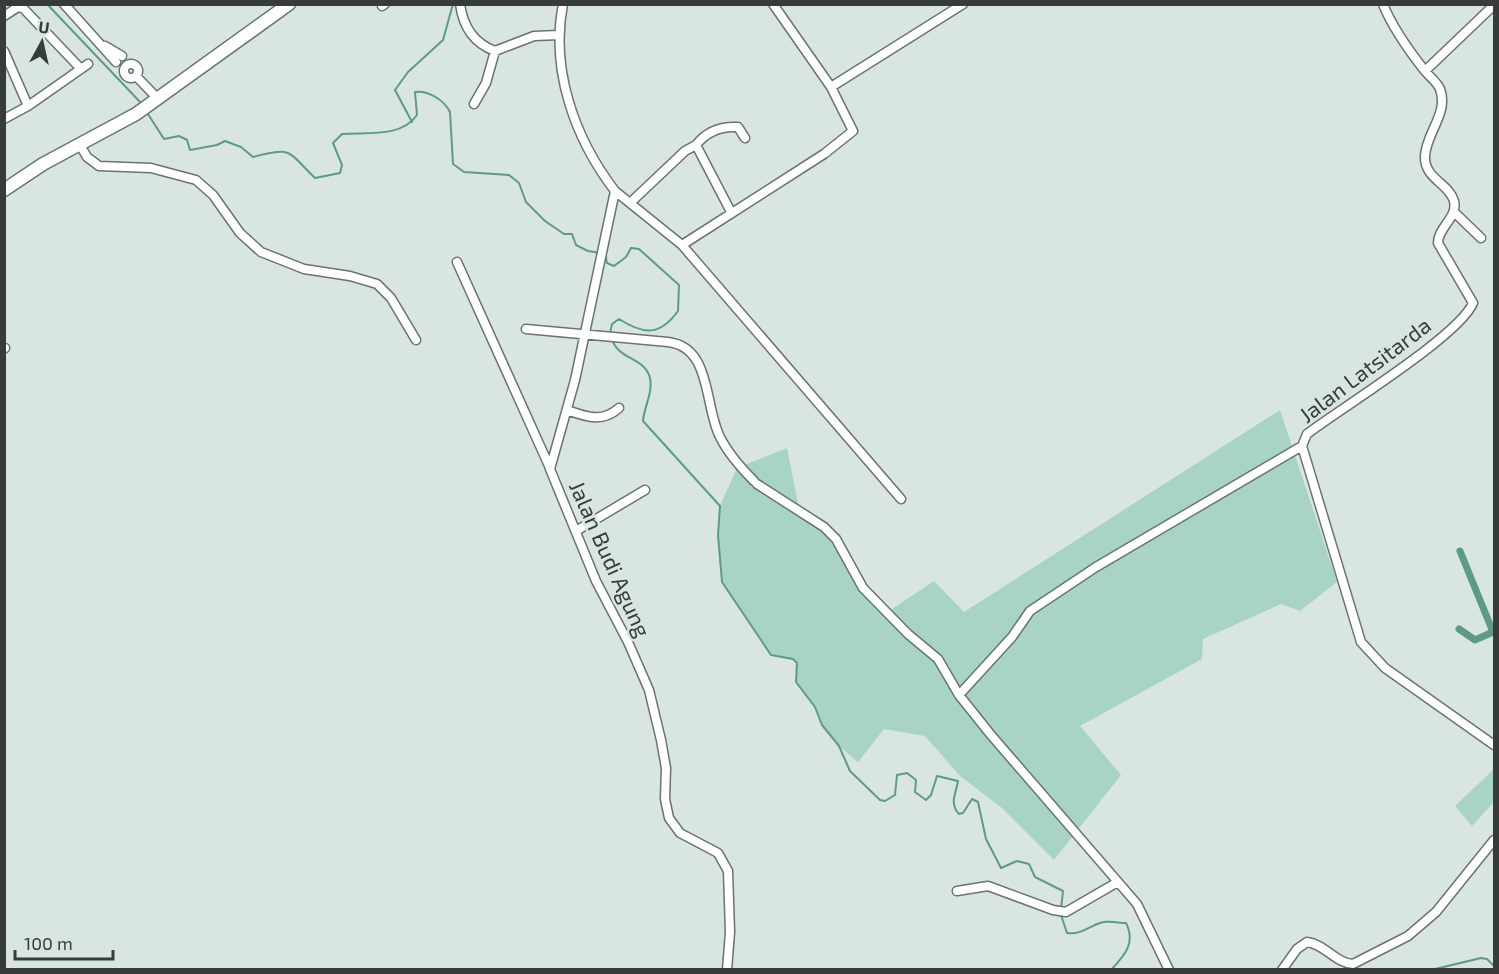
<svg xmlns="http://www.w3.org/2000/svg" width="1499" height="974" font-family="'Exo 2',sans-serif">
<rect width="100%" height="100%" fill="#d8e5e1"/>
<!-- green -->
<path fill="#a8d4c6" d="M 1280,410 L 1337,582 L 1300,611 L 1281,604 L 1203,639 L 1202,659 L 1080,726 L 1121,775 L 1054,860 L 1002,808 L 960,776 L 925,736 L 884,729 L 858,762 L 839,746 L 822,725 L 815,707 L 796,682 L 797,663 L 793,659 L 771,655 L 722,582 L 718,535 L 720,506 L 737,468 L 787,448 L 799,509 L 834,532 L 849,573 L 886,613 L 934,581 L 964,612 Z
M 1494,769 L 1494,802 L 1472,826 L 1455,806 Z"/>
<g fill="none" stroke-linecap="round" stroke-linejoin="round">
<!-- stream -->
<path stroke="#5d9b89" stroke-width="2" d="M 47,4 L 141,103
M 146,111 L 164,139 L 179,136 L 187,140 L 190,150 L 217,145 L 225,141 L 241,147 L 253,157 C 293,146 287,151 315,178 L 340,173 L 342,165 L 333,143 L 342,134 C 367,132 401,138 417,115 L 415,92 C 428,90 444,100 450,112 L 453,164 L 464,172 L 509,175 L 519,183 L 526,202 L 545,221 L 564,234 L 572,234 L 576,245 L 588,251 L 600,253
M 412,122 L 395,90 L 408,72 L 443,40 L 453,4
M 605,254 L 607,263 L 614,266 L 626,257 L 631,248 L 639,249 L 679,285 L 678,311 C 660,336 644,335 619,319 L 612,324 L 610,333
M 612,339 C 618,360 645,357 650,378 C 653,393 644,407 643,421 L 720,506 L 718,535 L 722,582 L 771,655 L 793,659 L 797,663 L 796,682 L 815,707 L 822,725 L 839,746 L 850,771 L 880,800 L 885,801 L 895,795 L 897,775 L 907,773 L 916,780 L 915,792 L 926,800 L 931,795 L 937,776 L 958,781 C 956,794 949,803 959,814 L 963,813 L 972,799 L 978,802 L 986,839 L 1001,868 L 1017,861 L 1029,864 L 1035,877 L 1063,891 L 1061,909
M 1061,915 L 1067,933 C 1081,935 1088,927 1100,923 C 1107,920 1119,923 1126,923 C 1136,943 1125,955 1111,970
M 1431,970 L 1481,958 L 1487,959 L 1494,966"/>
<!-- canal -->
<path stroke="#5d9b89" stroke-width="7" d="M 1459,629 L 1475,640 L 1493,632 L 1460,551"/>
<defs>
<path id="minor" d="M 64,4 L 116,62
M 460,4 C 463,26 473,43 495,51
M 563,4 C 550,70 575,139 615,191 L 575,380 L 550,469 L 596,581 L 628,642 L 649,690 L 661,740 L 666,768 L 665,799 L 669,818 L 680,833 L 718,853 L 728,871 L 730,932 L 727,970
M 1383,4 C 1392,27 1410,52 1425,71 C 1430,77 1437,82 1440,89 C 1449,113 1426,133 1425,156 C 1424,179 1449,183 1454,201 C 1458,218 1438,227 1438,243 L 1473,303 C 1459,336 1341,408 1307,434 L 1302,446 L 1361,642 L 1385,668 L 1494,745
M 382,6 L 385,4
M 4,16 L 18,7 L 23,8 L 81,69
M 105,46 L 122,56
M 4,51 L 28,106
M124 71a7 7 0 1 1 14 0a7 7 0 1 1-14 0Z
M 1425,71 L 1494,5
M 136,76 L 158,99
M 831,87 L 963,4
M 474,104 L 486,83 L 495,51 L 534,36 L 559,35
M 4,119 L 28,106 L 88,64
M 80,145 L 87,157 L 99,166 L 151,168 L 196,180 L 213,195 L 240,233 L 261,252 L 304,269 L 350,276 L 377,284 L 391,298 L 416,340
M 696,145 C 706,132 721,126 738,127 L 745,138
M 615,191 L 682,245 L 901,499
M 630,203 L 685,151 L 696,145 L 731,212
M 1454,212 L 1481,238
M 682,245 L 824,154 L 853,131 L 831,87 L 773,4
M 457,262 L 550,468
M 526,329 L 668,342 C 712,347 704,406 720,437 C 728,453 741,468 754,481
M 4,348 L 5,348
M 567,410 C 587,417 602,423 619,408
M 757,484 L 824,527 L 836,539 L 863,588 L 908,634 L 938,659 L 959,695 L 991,735 L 1137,904 L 1169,970
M 576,531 L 645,490
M 959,695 L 1012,637 L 1030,611 L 1096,567 L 1302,446
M 957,891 L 988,886 L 1053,910 L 1066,912 L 1116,883
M 1282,970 L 1297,949 L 1307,942 C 1325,944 1335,963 1353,964 L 1408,936 L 1436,912 L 1494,840"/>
<path id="highway" d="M 4,190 L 43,164 L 136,114 L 289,4"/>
</defs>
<!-- minor casing -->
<use href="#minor" stroke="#697471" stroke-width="11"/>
<!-- highway casing -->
<use href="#highway" stroke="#697471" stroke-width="15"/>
<!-- minor -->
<use href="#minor" stroke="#fff" stroke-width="8"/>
<!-- highway -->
<use href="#highway" stroke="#fff" stroke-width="12"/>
</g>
<g text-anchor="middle" stroke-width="5" stroke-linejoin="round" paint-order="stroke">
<!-- street labels -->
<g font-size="22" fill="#373c3a" stroke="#d8e5e1">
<text transform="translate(1365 370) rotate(-37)" y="8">Jalan Latsitarda</text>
<text transform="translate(610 559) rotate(66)" y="8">Jalan Budi Agung</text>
</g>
</g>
<!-- border -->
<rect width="1499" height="974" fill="none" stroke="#373c3a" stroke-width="12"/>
<!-- north arrow -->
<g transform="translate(42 42) rotate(8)" stroke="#d8e5e1" stroke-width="4.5" paint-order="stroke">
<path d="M0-4.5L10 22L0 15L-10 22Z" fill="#373c3a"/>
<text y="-9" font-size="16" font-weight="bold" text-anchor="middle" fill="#373c3a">U</text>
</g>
<!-- scale -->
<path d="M15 950v9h98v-9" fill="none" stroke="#373c3a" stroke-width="3"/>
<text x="24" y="950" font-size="18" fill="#373c3a" stroke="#d8e5e1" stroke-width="4.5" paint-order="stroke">100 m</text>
</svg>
